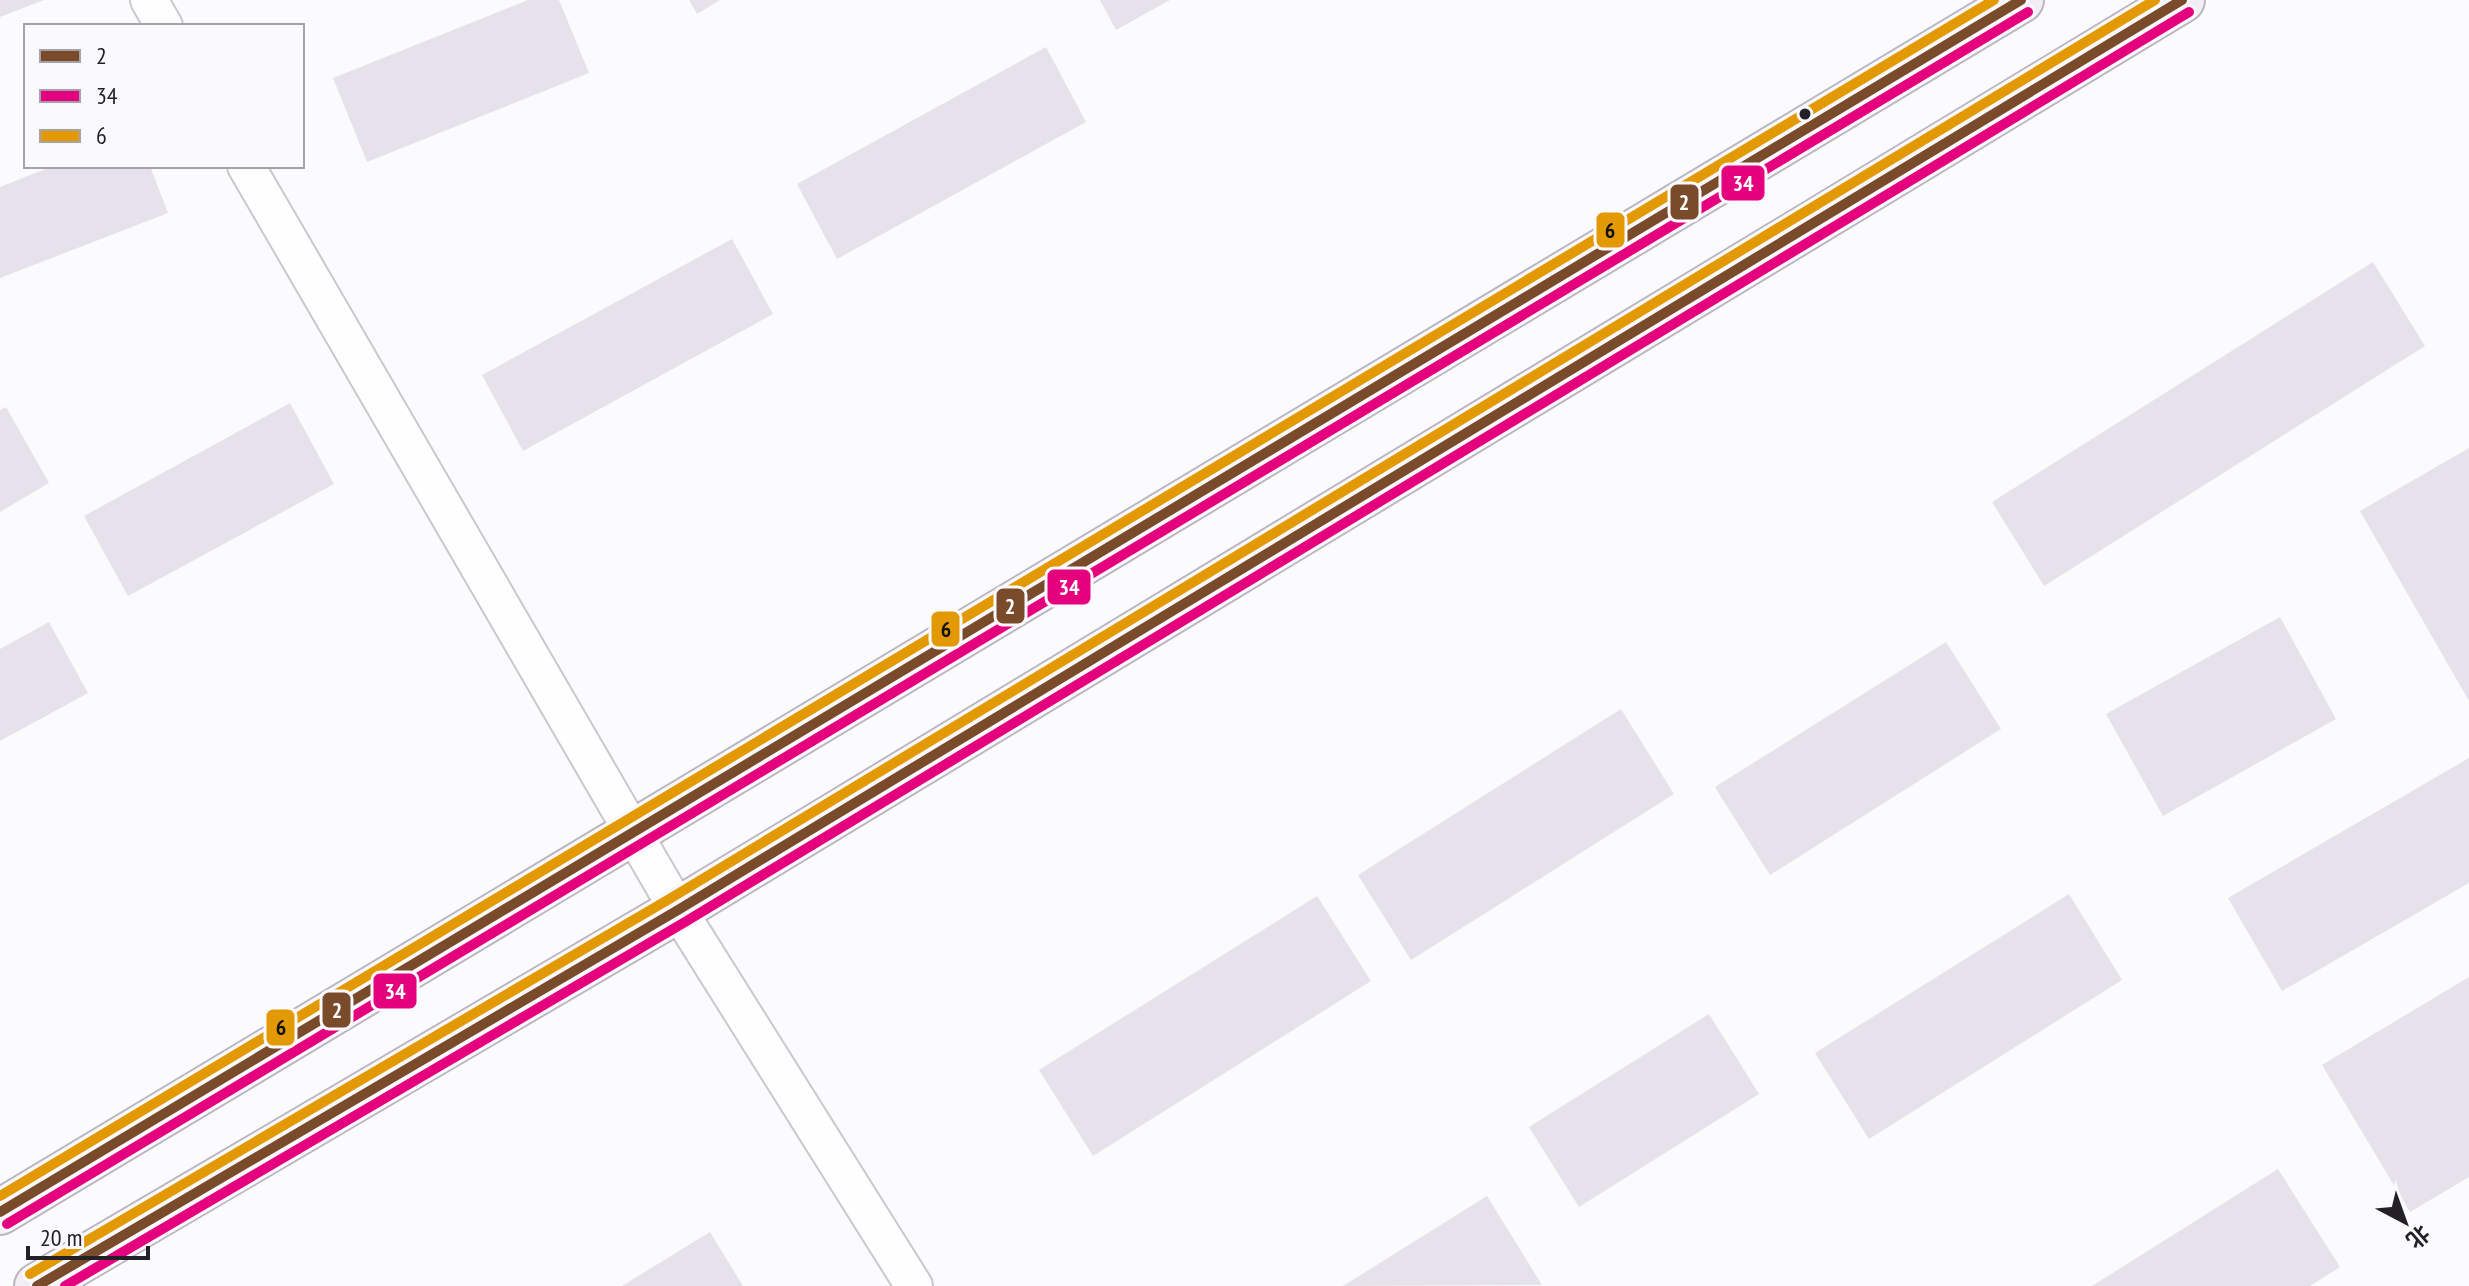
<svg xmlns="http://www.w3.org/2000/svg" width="2469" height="1286" font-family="'PT Sans Narrow','Noto Sans SC',sans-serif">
<rect width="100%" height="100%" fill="#fbfafc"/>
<!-- building -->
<path fill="#e6e2eb" d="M 0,0 L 44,0 L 0,17 Z
M 528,0 L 559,0 L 589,73 L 367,162 L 333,78 Z
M 689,0 L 720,0 L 697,14 Z
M 1100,0 L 1170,0 L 1116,30 Z
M 1046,47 L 1086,122 L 837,259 L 797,184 Z
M 53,166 L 150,166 L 168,213 L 0,278 L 0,187 Z
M 732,239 L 773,314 L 523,451 L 482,375 Z
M 2373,262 L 2425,346 L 2044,586 L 1992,502 Z
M 290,403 L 334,484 L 128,596 L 84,516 Z
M 6,407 L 49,483 L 0,512 L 0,410 Z
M 2469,448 L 2469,701 L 2360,511 Z
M 2280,617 L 2336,719 L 2163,816 L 2106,714 Z
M 49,622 L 88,693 L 0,741 L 0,649 Z
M 1946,642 L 2001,729 L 1770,875 L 1715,787 Z
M 1621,709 L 1674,794 L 1411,960 L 1358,875 Z
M 2469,758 L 2469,883 L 2282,991 L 2228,898 Z
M 2069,894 L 2122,980 L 1869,1139 L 1815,1053 Z
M 1317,896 L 1371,981 L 1093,1156 L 1039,1070 Z
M 2469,977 L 2469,1177 L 2410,1212 L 2322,1065 Z
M 1709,1014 L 1759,1094 L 1579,1207 L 1529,1127 Z
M 2278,1169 L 2340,1267 L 2310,1286 L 2092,1286 Z
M 1487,1196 L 1542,1285 L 1343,1286 Z
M 710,1232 L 743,1286 L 622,1286 Z"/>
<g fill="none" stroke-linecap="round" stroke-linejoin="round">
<defs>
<path id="street" d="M 149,0 L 164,26
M 246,166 L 678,910 L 914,1286"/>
<path id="primary" d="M 0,1212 L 2021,0
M 37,1286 L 678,910 L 2182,0"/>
</defs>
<!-- street casing -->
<use href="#street" stroke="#cbc8cd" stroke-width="40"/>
<!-- primary casing -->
<use href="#primary" stroke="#bcb6c3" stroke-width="48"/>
<!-- street -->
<use href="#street" stroke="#fefeff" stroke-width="36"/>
<!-- primary -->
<use href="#primary" stroke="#f2eef5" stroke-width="44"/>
<defs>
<path id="bus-1" d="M 0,1212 L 2021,0
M 37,1286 L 678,910 L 2182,0"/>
<path id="bus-2" d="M 7,1224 L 2028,12
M 65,1286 L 685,922 L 2189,12"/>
<path id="bus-3" d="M 0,1196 L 1994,0
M 30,1274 L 671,898 L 2155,0"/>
</defs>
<!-- bus-1 casing -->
<use href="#bus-1" stroke="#faf9fd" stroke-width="16"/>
<!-- bus-2 casing -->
<use href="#bus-2" stroke="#faf9fd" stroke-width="16"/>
<!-- bus-3 casing -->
<use href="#bus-3" stroke="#faf9fd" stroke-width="16"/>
<!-- bus-1 -->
<use href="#bus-1" stroke="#7a4b2a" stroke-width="10"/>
<!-- bus-2 -->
<use href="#bus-2" stroke="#e5007d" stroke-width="10"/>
<!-- bus-3 -->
<use href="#bus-3" stroke="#e29904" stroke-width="10"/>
</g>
<!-- markers -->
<circle fill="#232028" stroke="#faf9fd" stroke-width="3" cx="1805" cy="114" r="7"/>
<g stroke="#faf9fd" stroke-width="3">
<rect x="1720" y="164" width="46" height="38" rx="8" fill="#e5007d"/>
<rect x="1669" y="183" width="31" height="38" rx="8" fill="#7a4b2a"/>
<rect x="1595" y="211" width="31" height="38" rx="8" fill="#e29904"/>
<rect x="1046" y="568" width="46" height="38" rx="8" fill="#e5007d"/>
<rect x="995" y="587" width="31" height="38" rx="8" fill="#7a4b2a"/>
<rect x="930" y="610" width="31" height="38" rx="8" fill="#e29904"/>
<rect x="372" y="972" width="46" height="38" rx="8" fill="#e5007d"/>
<rect x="321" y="991" width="31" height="38" rx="8" fill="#7a4b2a"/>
<rect x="265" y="1008" width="31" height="39" rx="8" fill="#e29904"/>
</g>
<g font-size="22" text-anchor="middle" font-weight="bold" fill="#fff">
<text x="1743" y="191">34</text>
<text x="1684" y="210">2</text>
<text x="1069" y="595">34</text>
<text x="1010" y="614">2</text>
<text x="395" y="999">34</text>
<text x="337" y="1018">2</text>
</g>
<g font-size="22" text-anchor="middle" font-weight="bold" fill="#111">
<text x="1610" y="238">6</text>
<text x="946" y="637">6</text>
<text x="281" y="1035">6</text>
</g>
<!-- legend -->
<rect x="24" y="24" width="280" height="144" fill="#faf9fd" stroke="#a4a2a8" stroke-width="2"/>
<rect x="40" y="50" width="40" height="12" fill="#7a4b2a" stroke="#a4a2a8" stroke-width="2"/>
<text x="96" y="64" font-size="24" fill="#232028">2</text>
<rect x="40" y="90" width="40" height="12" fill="#e5007d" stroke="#a4a2a8" stroke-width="2"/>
<text x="96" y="104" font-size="24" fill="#232028">34</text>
<rect x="40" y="130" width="40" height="12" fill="#e29904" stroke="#a4a2a8" stroke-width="2"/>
<text x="96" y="144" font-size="24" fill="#232028">6</text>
<!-- north arrow -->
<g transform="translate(2405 1222) rotate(139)" stroke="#faf9fd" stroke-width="6" paint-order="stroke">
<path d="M0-6L14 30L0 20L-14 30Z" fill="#232028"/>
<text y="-12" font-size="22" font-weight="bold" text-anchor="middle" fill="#232028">北</text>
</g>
<!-- scale -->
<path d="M28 1246v12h120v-12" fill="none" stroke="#232028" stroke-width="4"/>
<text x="40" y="1246" font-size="24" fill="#232028" stroke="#faf9fd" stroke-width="6" paint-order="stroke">20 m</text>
</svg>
